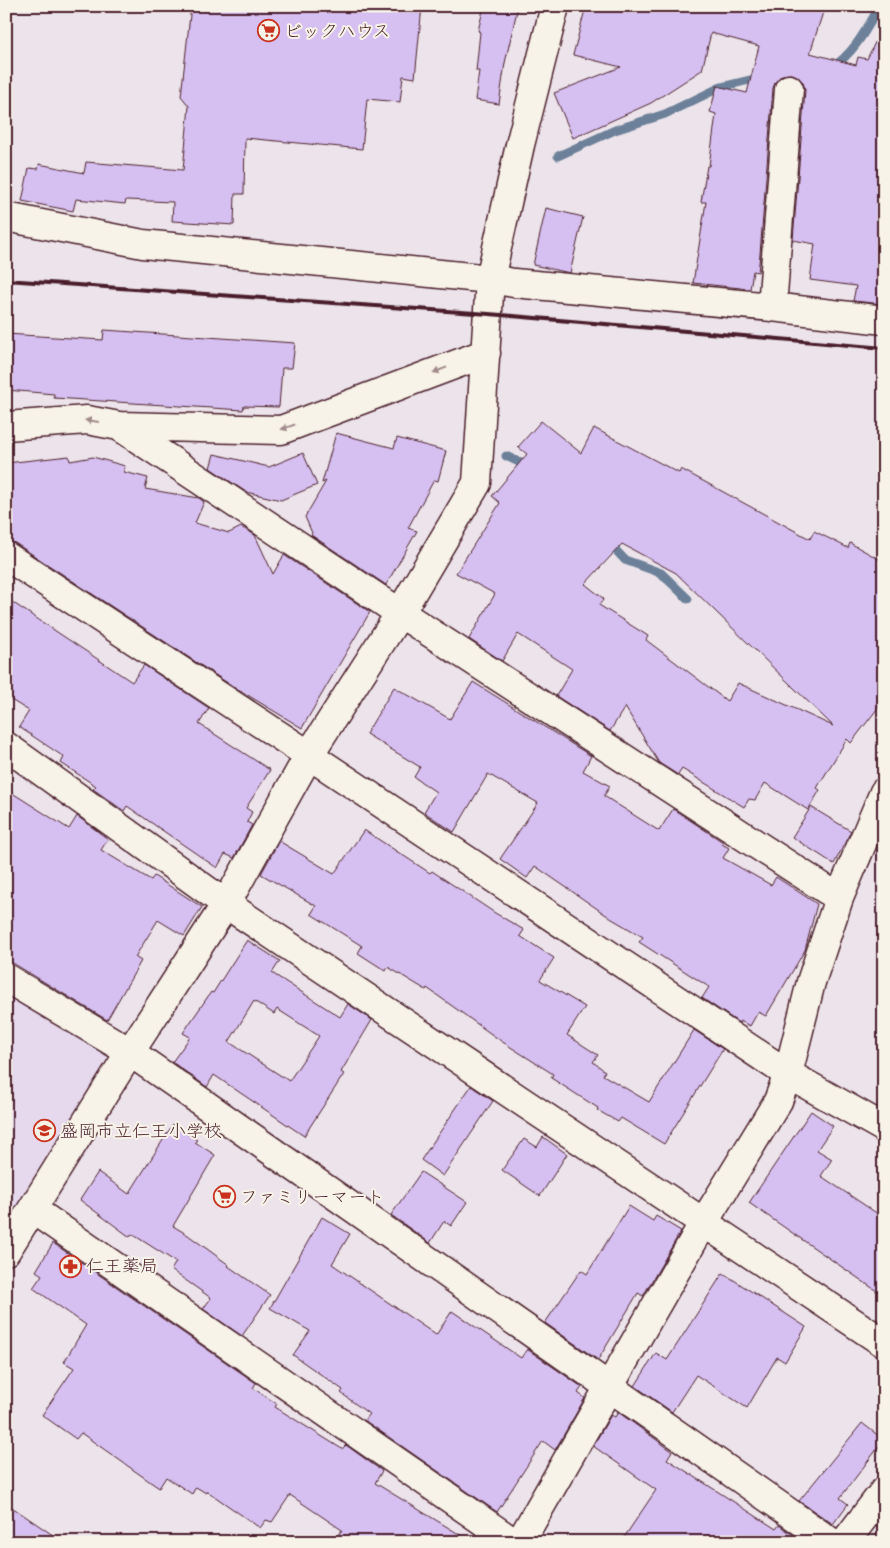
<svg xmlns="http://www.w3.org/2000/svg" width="890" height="1548" font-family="Kalam,'Klee One',sans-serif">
<rect width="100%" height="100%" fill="#ede4eb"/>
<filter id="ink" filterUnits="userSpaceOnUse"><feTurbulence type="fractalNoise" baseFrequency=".02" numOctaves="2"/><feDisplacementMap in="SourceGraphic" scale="10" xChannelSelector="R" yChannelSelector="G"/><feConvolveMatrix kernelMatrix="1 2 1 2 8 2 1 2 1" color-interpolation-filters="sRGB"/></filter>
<g filter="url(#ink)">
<!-- built -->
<path fill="#e6d9ed" d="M 6,978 L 130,1052 L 6,1251 Z"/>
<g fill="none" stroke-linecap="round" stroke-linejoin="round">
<!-- stream -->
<path stroke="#6c8199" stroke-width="9" d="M 831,68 C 854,54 867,28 880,6
M 558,156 L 615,130 L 665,114 L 721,87 L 762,77
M 506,456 L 529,467
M 609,543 L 625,560 L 661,573 L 688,599"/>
</g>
<!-- building -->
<path fill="#d6c0f1" stroke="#4a1f2b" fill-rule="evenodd" d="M 191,6 L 422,6 L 415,78 L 403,76 L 400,102 L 367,99 L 362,149 L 245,138 L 244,194 L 235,194 L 234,225 L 172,221 L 173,202 L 126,200 L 125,204 L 76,199 L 73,211 L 22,201 L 29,168 L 38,169 L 39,164 L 84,173 L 86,162 L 183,170 L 189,106 L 181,96 Z
M 484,6 L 518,6 L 505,63 L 499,104 L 475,100 L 479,71 L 476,71 L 480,32 L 478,31 Z
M 586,6 L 825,6 L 810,53 L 856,65 L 858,57 L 867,59 L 884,24 L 884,304 L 853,301 L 856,286 L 810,280 L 815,244 L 793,240 L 805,90 L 803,82 L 797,76 L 791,74 L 782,75 L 776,81 L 773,88 L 760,254 L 758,272 L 753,271 L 750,289 L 693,283 L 706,202 L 701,202 L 707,166 L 709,166 L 716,114 L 710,112 L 717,86 L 747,93 L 759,46 L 711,33 L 702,70 L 651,103 L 573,138 L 554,93 L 621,67 L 573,55 Z
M 546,208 L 583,217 L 570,273 L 533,265 Z
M 104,330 L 295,343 L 292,368 L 282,368 L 279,407 L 244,406 L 243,410 L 54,398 L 54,394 L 6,390 L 6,334 L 103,340 Z
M 541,421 L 581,453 L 594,428 L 679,473 L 681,469 L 810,539 L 814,531 L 848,548 L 850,543 L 884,562 L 884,700 L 851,743 L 847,739 L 817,788 L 820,790 L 808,810 L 765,783 L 755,800 L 749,799 L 744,807 L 682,769 L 678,775 L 659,763 L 625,707 L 610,731 L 556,696 L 572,669 L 518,634 L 502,661 L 469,639 L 495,594 L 456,573 L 500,503 L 492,496 L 527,454 L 518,447 ZM 622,544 L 676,573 L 833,726 L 738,683 L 727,701 L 646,640 L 648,636 L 599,605 L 604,599 L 585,584 Z
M 336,433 L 394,448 L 397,438 L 446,451 L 438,481 L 434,480 L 408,528 L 417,531 L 386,585 L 311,535 L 312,533 L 305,517 L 326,481 L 322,483 Z
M 303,453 L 317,485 L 281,500 L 246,492 L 210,468 L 214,454 L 269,467 Z
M 69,456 L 70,461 L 93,457 L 125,466 L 124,472 L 148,478 L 145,489 L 199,498 L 204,502 L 195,523 L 229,533 L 241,527 L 255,535 L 273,574 L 284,555 L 370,612 L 302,728 L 226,682 L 15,543 L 6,540 L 6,463 Z
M 6,598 L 132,682 L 144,665 L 209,708 L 199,724 L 270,770 L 246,808 L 252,812 L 247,822 L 252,825 L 234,858 L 225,854 L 217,868 L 127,806 L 124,811 L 93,789 L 96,786 L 61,763 L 64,757 L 19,727 L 29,711 L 6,697 Z
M 473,682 L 591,756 L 583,771 L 610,786 L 604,796 L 659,831 L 673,809 L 723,842 L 722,844 L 729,848 L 723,858 L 771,885 L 776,877 L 817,904 L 805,950 L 766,1016 L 758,1012 L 750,1026 L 740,1021 L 739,1023 L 702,998 L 709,987 L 639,942 L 643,937 L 612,919 L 535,866 L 527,878 L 500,859 L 538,803 L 488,774 L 454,832 L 424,812 L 436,792 L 414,777 L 420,767 L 366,734 L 394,687 L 450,719 Z
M 6,789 L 69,829 L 77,816 L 108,839 L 101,850 L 151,880 L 154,876 L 202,907 L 184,936 L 158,920 L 135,957 L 141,961 L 107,1020 L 6,959 Z
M 811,807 L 851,831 L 834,864 L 792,837 Z
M 364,830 L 430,873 L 432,871 L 495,913 L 524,930 L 520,936 L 554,958 L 540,980 L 585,1007 L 567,1035 L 598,1055 L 593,1062 L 605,1071 L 603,1075 L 649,1102 L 694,1030 L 723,1049 L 664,1144 L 621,1118 L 618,1122 L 597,1110 L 598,1108 L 551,1078 L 553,1074 L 501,1041 L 427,988 L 426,990 L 388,967 L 386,971 L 358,953 L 362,946 L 311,914 L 316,906 L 261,874 L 279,841 L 334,874 Z
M 247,940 L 280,961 L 272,973 L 340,1017 L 348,1004 L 372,1020 L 341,1072 L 344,1074 L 304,1136 L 214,1075 L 207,1087 L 172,1062 L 190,1037 L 183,1033 L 211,992 L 213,993 ZM 254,1001 L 274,1014 L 277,1009 L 319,1036 L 289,1081 L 229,1042 Z
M 471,1086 L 493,1101 L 443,1176 L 421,1160 Z
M 811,1111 L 833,1126 L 817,1150 L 832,1159 L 821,1176 L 884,1218 L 884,1296 L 749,1203 Z
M 173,1124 L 197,1140 L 195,1142 L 215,1155 L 173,1226 L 188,1235 L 229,1265 L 228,1266 L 270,1295 L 242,1336 L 203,1309 L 211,1298 L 171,1270 L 176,1262 L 132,1234 L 130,1237 L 80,1200 L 98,1172 L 129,1194 Z
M 543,1137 L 567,1154 L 540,1196 L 502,1170 L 524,1139 L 537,1147 Z
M 421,1172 L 467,1202 L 451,1226 L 444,1221 L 430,1243 L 391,1215 Z
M 629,1206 L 653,1221 L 656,1216 L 681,1231 L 643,1296 L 638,1293 L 598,1360 L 545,1323 L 581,1270 L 587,1274 Z
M 322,1217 L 350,1234 L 332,1264 L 436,1335 L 452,1311 L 521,1358 L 527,1349 L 582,1387 L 578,1393 L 585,1398 L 555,1450 L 543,1441 L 497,1512 L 364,1420 L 369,1414 L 341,1393 L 343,1390 L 293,1355 L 310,1331 L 270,1308 Z
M 53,1243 L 256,1383 L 253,1388 L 277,1404 L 275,1407 L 342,1449 L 346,1445 L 382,1471 L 375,1483 L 472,1542 L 333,1542 L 342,1530 L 290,1495 L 272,1522 L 266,1520 L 260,1528 L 207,1491 L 206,1493 L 196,1487 L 192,1494 L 166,1477 L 159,1488 L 81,1433 L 76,1439 L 42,1415 L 74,1368 L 64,1362 L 86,1325 L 33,1288 L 42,1275 L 36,1271 Z
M 723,1273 L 806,1327 L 785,1362 L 777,1357 L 747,1408 L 696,1375 L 672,1412 L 635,1386 L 656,1353 L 667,1360 Z
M 618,1412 L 672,1451 L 667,1459 L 776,1529 L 779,1525 L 803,1542 L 621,1542 L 656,1490 L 593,1446 L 611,1415 L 615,1417 Z
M 862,1423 L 884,1440 L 840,1498 L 848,1504 L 833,1524 L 799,1501 Z
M 6,1503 L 63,1542 L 6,1542 Z"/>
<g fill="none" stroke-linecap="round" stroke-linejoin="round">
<defs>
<path id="street" d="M 6,217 L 143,244 L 490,279 L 514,283 L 772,307 L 884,320
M 772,307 L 789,89
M 6,426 L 87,420 L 119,426 L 281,430 L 486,353
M 119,426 L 400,613 L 839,898
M 6,556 L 309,755 L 788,1074 L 884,1128
M 6,746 L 226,904 L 884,1343
M 6,978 L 130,1052 L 831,1542
M 32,1209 L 513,1542
M 6,1251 L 130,1052 L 226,904 L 309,755 L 400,613 L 477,483 L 490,279 L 520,145 L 555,6
M 520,1542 L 704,1222 L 778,1101 L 788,1074 L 811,982 L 839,898 L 884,792
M 845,1542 L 884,1491"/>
</defs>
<!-- street casing -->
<use href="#street" stroke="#4a1f2b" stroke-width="31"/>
<!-- street -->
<use href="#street" stroke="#f7f3e8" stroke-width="28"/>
<!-- rail -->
<path stroke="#4a1f2b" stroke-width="4" d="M 6,280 L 489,314 L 884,348"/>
</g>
<!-- one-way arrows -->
<defs><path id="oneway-solid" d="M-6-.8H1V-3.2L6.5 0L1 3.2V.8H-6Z" transform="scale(1.25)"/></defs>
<g fill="#a0898a">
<use href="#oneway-solid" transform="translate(440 370) rotate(159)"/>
<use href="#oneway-solid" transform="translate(92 421) rotate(-173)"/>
<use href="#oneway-solid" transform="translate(288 427) rotate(161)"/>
</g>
</g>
<!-- icons -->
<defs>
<symbol id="supermarket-ring" viewBox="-11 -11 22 22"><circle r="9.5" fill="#f7f3e8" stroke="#c8321e" stroke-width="1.5"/><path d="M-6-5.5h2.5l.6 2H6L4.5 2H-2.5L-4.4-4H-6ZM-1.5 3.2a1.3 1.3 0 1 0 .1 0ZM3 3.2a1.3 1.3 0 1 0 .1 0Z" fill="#c8321e"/></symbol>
<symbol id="school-ring" viewBox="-11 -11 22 22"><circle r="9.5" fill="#f7f3e8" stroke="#c8321e" stroke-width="1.5"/><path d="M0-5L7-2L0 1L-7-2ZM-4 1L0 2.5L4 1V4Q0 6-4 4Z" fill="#c8321e"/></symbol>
<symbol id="pharmacy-ring" viewBox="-11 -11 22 22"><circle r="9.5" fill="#f7f3e8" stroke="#c8321e" stroke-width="1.5"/><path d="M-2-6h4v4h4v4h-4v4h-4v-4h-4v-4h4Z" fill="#c8321e"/></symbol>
</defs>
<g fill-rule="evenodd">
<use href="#supermarket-ring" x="256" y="18" width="25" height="25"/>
<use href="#school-ring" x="32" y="1118" width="25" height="25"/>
<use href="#supermarket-ring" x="212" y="1184" width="25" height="25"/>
<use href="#pharmacy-ring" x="58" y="1254" width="25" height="25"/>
</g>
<g text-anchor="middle" stroke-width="4" stroke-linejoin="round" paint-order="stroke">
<!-- poi labels -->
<g font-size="18" fill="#4a1f2b" stroke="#f7f3e8" text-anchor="start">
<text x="284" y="37">ビックハウス</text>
<text x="60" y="1137">盛岡市立仁王小学校</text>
<text x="240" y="1203">ファミリーマート</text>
<text x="86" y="1272">仁王薬局</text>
</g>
</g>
<!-- margin -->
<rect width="890" height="1548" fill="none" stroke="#f7f3e8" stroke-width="25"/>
<rect x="12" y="12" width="865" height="1523" fill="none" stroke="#4a1f2b" stroke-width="2" filter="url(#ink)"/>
</svg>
